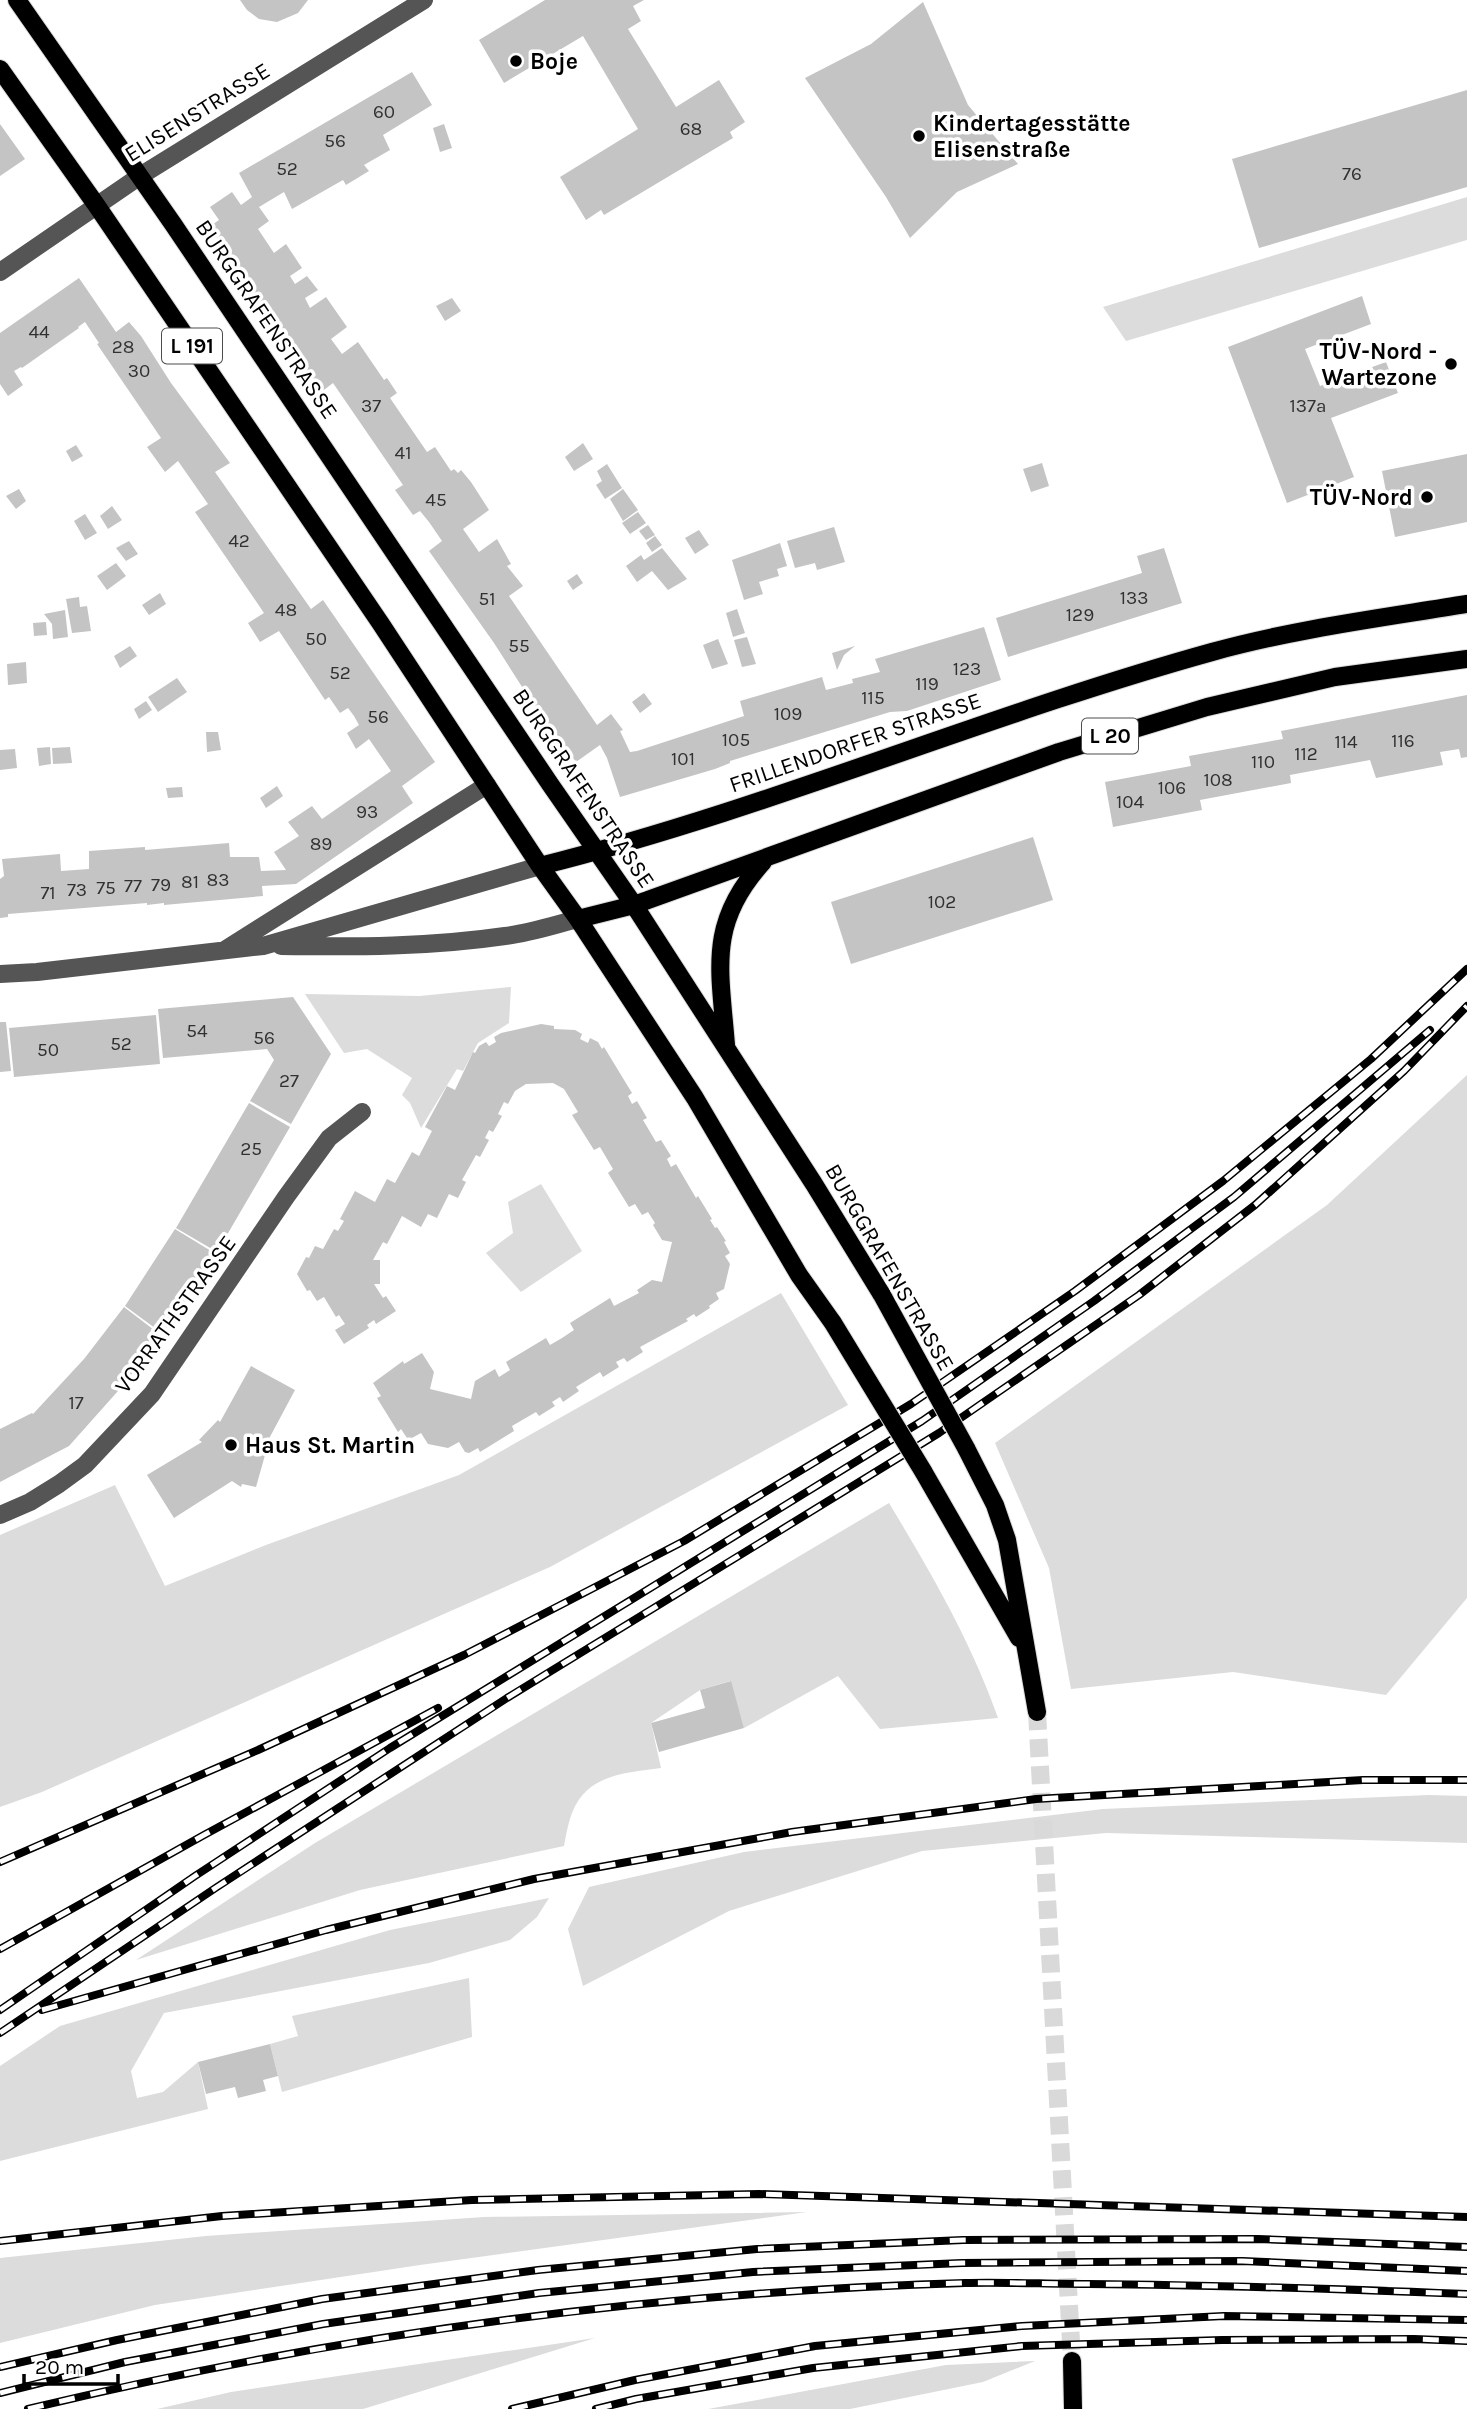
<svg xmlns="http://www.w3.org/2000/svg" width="1467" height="2409" font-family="Karla,sans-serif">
<rect width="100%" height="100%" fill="#fff"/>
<!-- green -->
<path fill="#dcdcdc" d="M 1467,197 L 1467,240 L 1126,341 L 1103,307 Z
M 511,987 L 509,1023 L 478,1043 L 463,1071 L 457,1069 L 421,1128 L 410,1103 L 402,1095 L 412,1078 L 367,1049 L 344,1053 L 305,994 L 420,996 Z
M 1467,1075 L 1467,1598 L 1386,1695 L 1233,1672 L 1071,1689 L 1049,1568 L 995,1443 L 1327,1205 Z
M 541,1184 L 582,1251 L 521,1292 L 486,1253 L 513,1233 L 508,1202 Z
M 781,1293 L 848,1405 L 550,1567 L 42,1792 L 0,1807 L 0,1535 L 115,1485 L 165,1586 L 266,1545 L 459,1475 Z
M 889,1503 C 931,1573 971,1641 998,1718 L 880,1729 L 838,1676 L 744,1728 L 730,1681 L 700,1690 L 651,1723 L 661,1768 C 625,1773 587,1774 572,1813 C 568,1823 566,1836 564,1846 L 360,1890 L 136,1960 L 315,1843 Z
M 1429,1795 L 1467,1796 L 1467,1843 L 1106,1833 L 922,1851 L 729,1911 L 583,1986 L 568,1929 L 589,1887 L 744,1852 L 1103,1809 Z
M 549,1898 L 537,1917 L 510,1940 L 429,1963 L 164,2013 L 131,2071 L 137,2098 L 163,2092 L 198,2062 L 208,2109 L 0,2161 L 0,2066 L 60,2026 L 390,1930 Z
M 469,1978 L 472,2037 L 282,2092 L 270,2044 L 298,2036 L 292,2016 Z
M 807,2212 L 420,2265 L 155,2305 L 0,2343 L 0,2258 L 206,2236 L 484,2217 Z
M 595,2338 L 363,2409 L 157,2409 L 231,2392 Z
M 1035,2361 L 983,2382 L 850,2409 L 708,2409 L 946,2365 Z"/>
<!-- building -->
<path fill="#c4c4c4" d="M 240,0 L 308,0 L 298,13 L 277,22 L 259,19 L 247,10 Z
M 545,0 L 644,0 L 633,6 L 641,21 L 628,29 L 676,107 L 719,80 L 745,122 L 730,132 L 733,138 L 604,215 L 601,210 L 586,220 L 560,177 L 638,129 L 583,36 L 504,83 L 479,40 Z
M 923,2 L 968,105 L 1018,164 L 957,192 L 910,238 L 886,197 L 805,78 L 871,44 Z
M 412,72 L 432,105 L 383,135 L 390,150 L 364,165 L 369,171 L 346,185 L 343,180 L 292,209 L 284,192 L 259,207 L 269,221 L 258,229 L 274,253 L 286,244 L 302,268 L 290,276 L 295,284 L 307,276 L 318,290 L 305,298 L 310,308 L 326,297 L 347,327 L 331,339 L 342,354 L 358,342 L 384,380 L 387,378 L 397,393 L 390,398 L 427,452 L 435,447 L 451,471 L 454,469 L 458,473 L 461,470 L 471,482 L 489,510 L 463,529 L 479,552 L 497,539 L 511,564 L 507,566 L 523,586 L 509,596 L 597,725 L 611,714 L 623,730 L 620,731 L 630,752 L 637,751 L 744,716 L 740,701 L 822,677 L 826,690 L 853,683 L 852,679 L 880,672 L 875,659 L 984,627 L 1001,680 L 907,711 L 890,712 L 730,761 L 730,763 L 715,769 L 620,797 L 607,758 L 600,745 L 576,762 L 533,704 L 494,643 L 429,551 L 442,541 L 429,522 L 420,511 L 413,515 L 395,490 L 403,485 L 333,383 L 320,393 L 209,227 L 219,220 L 210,207 L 232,192 L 241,205 L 252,197 L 239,173 Z
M 1467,90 L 1467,187 L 1259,248 L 1232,159 Z
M 0,124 L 25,159 L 0,176 Z
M 444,124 L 452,148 L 440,152 L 433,128 Z
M 79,278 L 116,332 L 129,322 L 141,336 L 171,383 L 230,463 L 215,472 L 311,609 L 323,600 L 435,762 L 402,786 L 413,803 L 296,884 L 262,886 L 263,896 L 164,905 L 164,903 L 147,905 L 147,903 L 8,914 L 8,917 L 0,918 L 0,879 L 4,876 L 2,859 L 60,854 L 61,871 L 89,869 L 89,851 L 145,847 L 145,850 L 229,843 L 230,857 L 259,857 L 261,871 L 286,870 L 274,852 L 299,836 L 288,822 L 312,806 L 322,819 L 391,771 L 369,739 L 356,749 L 347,733 L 359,725 L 354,716 L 348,708 L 340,713 L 329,697 L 325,700 L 279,631 L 260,642 L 248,623 L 264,613 L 195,512 L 208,504 L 178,461 L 165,472 L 147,447 L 161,438 L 97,344 L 99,343 L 85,322 L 78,327 L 79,328 L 22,368 L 21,367 L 14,371 L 23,385 L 8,396 L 0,384 L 0,333 Z
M 1362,296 L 1371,324 L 1305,349 L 1320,386 L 1386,362 L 1398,393 L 1331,418 L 1354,477 L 1287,503 L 1228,347 Z
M 452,298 L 461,311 L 445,321 L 436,306 Z
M 583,443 L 593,459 L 574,471 L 565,457 Z
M 76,445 L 83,456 L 72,462 L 66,451 Z
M 1467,454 L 1467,522 L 1395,537 L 1382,471 Z
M 1042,463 L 1049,486 L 1031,492 L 1023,469 Z
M 607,464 L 622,488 L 605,499 L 596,485 L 602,481 L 597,471 Z
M 19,489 L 26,501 L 16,509 L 6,496 Z
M 623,489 L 638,510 L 623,521 L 610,499 Z
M 112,506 L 122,520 L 108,529 L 100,516 Z
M 638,512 L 646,523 L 630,534 L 622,523 Z
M 85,514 L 97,533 L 85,540 L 74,521 Z
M 648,525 L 655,535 L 646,540 L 639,531 Z
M 834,527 L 845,562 L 817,570 L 815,563 L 795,568 L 787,541 Z
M 699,530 L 709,545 L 695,554 L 685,538 Z
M 655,536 L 662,545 L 652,552 L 646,543 Z
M 129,541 L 138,554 L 126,561 L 116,548 Z
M 780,543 L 787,566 L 777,569 L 779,576 L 759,582 L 763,594 L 744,600 L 732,560 Z
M 662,548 L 687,579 L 668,590 L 652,571 L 637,582 L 626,566 L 641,555 L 644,560 Z
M 1164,548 L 1182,603 L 1008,657 L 996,618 L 1142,573 L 1137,556 Z
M 116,563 L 126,576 L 107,590 L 97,576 Z
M 577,574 L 583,583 L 573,590 L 567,581 Z
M 160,593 L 166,604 L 149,615 L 142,605 Z
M 79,597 L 80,607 L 87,606 L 91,631 L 72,633 L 66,599 Z
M 737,609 L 745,633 L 733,637 L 726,613 Z
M 65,610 L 68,637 L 53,639 L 52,624 L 44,614 Z
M 46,622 L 47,635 L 34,636 L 33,623 Z
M 747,637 L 756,664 L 742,667 L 734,640 Z
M 718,639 L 728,664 L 712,669 L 703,645 Z
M 130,646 L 137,656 L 120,668 L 114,656 Z
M 855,646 L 844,655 L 837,670 L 832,653 Z
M 26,662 L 27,683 L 8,685 L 7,664 Z
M 177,678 L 187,692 L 158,712 L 148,697 Z
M 644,693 L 652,704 L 640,713 L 632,702 Z
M 1467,695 L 1467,757 L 1461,758 L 1459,749 L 1440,752 L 1443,765 L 1376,778 L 1370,760 L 1290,775 L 1291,783 L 1200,800 L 1202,810 L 1113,827 L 1105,782 L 1191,766 L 1189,756 L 1283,739 L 1281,731 Z
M 146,701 L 152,710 L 139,719 L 134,709 Z
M 206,732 L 218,732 L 221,750 L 207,752 Z
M 50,747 L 51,764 L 39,766 L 37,748 Z
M 70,747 L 72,763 L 53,764 L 52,748 Z
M 15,749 L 17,768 L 0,770 L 0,750 Z
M 277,786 L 283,796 L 266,808 L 260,798 Z
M 182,787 L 183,797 L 168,798 L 166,788 Z
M 1033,837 L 1053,900 L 851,964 L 831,902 Z
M 293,997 L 331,1054 L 291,1124 L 250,1101 L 274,1060 L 267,1049 L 163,1058 L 158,1009 Z
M 156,1015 L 160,1064 L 14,1077 L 9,1028 Z
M 0,1022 L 6,1022 L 11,1071 L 0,1072 Z
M 541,1024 L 554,1026 L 554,1029 L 575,1030 L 582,1034 L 580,1039 L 588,1043 L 590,1038 L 598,1042 L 602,1049 L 604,1047 L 632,1093 L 628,1096 L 632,1104 L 637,1101 L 647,1118 L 643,1120 L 656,1142 L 661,1140 L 671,1156 L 667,1159 L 671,1167 L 676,1164 L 696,1198 L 698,1196 L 712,1219 L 710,1220 L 715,1228 L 717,1227 L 726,1241 L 724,1242 L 730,1253 L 725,1256 L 730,1264 L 724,1289 L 716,1293 L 719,1299 L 709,1306 L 710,1308 L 696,1317 L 694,1314 L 686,1319 L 688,1321 L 640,1347 L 643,1352 L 627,1362 L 624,1358 L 616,1362 L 619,1367 L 603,1377 L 600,1372 L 576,1387 L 579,1391 L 563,1402 L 560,1397 L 552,1402 L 555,1406 L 539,1416 L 536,1412 L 512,1426 L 514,1431 L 480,1452 L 478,1448 L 469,1453 L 465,1452 L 459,1442 L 448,1448 L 428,1444 L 421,1433 L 410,1439 L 407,1438 L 401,1429 L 398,1432 L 377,1398 L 381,1396 L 373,1383 L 403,1361 L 404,1364 L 422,1353 L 434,1372 L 430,1389 L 471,1399 L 475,1381 L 495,1369 L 499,1377 L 510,1370 L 506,1362 L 546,1338 L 550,1345 L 562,1338 L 574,1330 L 570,1323 L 610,1298 L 614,1306 L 639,1293 L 637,1290 L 652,1280 L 662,1282 L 672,1242 L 662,1240 L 653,1225 L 655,1223 L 648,1212 L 642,1215 L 635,1204 L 629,1207 L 608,1173 L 613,1169 L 600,1147 L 594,1150 L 572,1115 L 578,1112 L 564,1089 L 553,1083 L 526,1084 L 515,1091 L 508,1104 L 504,1102 L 498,1114 L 502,1116 L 493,1132 L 489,1130 L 485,1138 L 489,1140 L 480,1157 L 476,1155 L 462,1180 L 466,1182 L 458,1198 L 449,1194 L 437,1218 L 428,1214 L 421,1227 L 402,1216 L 387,1244 L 383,1242 L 373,1260 L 380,1260 L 380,1284 L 374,1284 L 383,1298 L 386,1296 L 396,1311 L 376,1324 L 374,1320 L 367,1325 L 369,1328 L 344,1344 L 335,1330 L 345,1324 L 339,1315 L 336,1317 L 324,1297 L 317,1301 L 310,1290 L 307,1291 L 297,1274 L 306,1257 L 309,1258 L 315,1246 L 323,1249 L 334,1229 L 338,1231 L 344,1221 L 340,1219 L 355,1191 L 375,1202 L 387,1179 L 395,1183 L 412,1152 L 419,1156 L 432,1131 L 425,1127 L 447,1086 L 455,1090 L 473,1052 L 475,1053 L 479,1046 L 486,1042 L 489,1046 L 496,1042 L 494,1037 L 501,1033 Z
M 249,1103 L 290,1127 L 217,1252 L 176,1228 Z
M 175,1229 L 216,1254 L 163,1334 L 125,1306 Z
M 124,1307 L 162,1336 L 118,1391 L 69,1446 L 0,1482 L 0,1429 L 32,1413 L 33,1414 L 84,1359 Z
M 251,1366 L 295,1390 L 264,1448 L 267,1448 L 256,1487 L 242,1484 L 241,1487 L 232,1481 L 174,1518 L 147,1475 L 202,1442 L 199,1440 L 218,1420 L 220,1422 Z
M 731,1681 L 744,1728 L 659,1752 L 651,1723 L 705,1708 L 700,1690 Z
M 270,2044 L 278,2076 L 263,2080 L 266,2091 L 238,2098 L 235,2087 L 206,2094 L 198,2062 Z"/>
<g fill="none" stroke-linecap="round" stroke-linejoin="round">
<!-- major-tunnel -->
<path stroke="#d9d9d9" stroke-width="18" stroke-dasharray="18 9" stroke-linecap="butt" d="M 1037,1712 L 1072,2361"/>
<defs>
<path id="major" d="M 17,0 L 173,224 L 550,784 L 634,905 L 814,1184 L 882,1295
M 0,69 L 97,206 L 381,624 L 540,866 L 578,919 L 695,1098 L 799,1275 L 833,1323
M 540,866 C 768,809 985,715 1212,652 C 1295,629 1382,618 1467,604
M 578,919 L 634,905 L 1059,752 L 1207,707 L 1335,677 L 1467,659
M 726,1045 C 720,969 707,923 763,862
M 966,1448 L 995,1505 L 1007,1540 L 1037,1712
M 923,1471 L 1019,1638
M 1072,2361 L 1073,2409"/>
</defs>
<!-- major casing -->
<use href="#major" stroke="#dbdbdb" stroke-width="20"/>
<!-- minor -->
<path stroke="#555" stroke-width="18" d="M 0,272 L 140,176 L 424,0
M 281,946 C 356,947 430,947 505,936 C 530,933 554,925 578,919
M 226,949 L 487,785
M 0,974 L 37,972 L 263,946 L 540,866
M 0,1515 L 30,1502 L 59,1484 L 85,1465 L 152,1394 L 286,1197 L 329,1138 L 362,1112"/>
<!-- major -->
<use href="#major" stroke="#000" stroke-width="18"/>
<defs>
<path id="rail" d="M 0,1862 L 258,1750 L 464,1655 L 684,1541 L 911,1404 L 1075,1291 L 1223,1181 L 1371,1059 L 1467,969
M 0,1949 L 204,1835 L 438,1708
M 0,2010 L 195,1876 L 390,1748 L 922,1421 L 1094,1301 L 1234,1197 L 1430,1030
M 42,2010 L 326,1930 L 534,1879 L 792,1832 L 1036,1799 L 1363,1780 L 1467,1780
M 0,2033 L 217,1887 L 507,1698 L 939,1433 L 1139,1295 L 1255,1205 L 1404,1071 L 1467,1006
M 0,2241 L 222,2216 L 472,2200 L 759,2194 L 1467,2217
M 0,2367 L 117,2340 L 322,2299 L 538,2270 L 757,2249 L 963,2240 L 1258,2239 L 1467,2247
M 0,2393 L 125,2362 L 323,2324 L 539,2293 L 753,2272 L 962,2263 L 1242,2261 L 1467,2271
M 28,2409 C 335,2335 649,2292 965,2283 C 1006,2282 1047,2284 1088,2284 C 1215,2285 1341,2289 1467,2294
M 512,2409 L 635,2380 L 815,2346 L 1022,2326 L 1224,2316 L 1467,2320
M 596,2409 L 636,2399 L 813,2368 L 1022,2346 L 1222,2340 L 1414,2339 L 1467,2341"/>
</defs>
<!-- rail casing -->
<use href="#rail" stroke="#000" stroke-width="8"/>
<!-- rail -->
<use href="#rail" stroke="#fff" stroke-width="5" stroke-dasharray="16" stroke-linecap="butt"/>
<defs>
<path id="major-bridge" d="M 882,1295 L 966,1448
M 833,1323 L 923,1471"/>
</defs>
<!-- major-bridge casing -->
<use href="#major-bridge" stroke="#dbdbdb" stroke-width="20" stroke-linecap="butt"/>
<!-- major-bridge -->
<use href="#major-bridge" stroke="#000" stroke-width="18"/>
</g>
<!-- markers -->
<g fill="#000" stroke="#fff" stroke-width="2.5">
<circle cx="516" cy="61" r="7"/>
<circle cx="919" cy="136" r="7"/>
<circle cx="1451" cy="364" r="7"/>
<circle cx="1427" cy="497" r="7"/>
<circle cx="231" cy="1445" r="7"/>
</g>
<g text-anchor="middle" stroke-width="7" stroke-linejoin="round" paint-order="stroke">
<!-- number labels -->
<g font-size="19" fill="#313131">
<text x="384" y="118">60</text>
<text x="691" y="135">68</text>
<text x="335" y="147">56</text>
<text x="287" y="175">52</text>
<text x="1352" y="180">76</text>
<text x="39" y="338">44</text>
<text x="123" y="353">28</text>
<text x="139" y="377">30</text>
<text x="371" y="412">37</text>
<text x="1308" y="412">137a</text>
<text x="403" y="459">41</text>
<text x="436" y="506">45</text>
<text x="239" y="547">42</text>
<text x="1134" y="604">133</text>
<text x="487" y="605">51</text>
<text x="286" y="616">48</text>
<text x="1080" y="621">129</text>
<text x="316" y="645">50</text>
<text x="519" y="652">55</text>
<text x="967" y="675">123</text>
<text x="340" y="679">52</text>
<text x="927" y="690">119</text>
<text x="873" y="704">115</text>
<text x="788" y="720">109</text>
<text x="378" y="723">56</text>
<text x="736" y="746">105</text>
<text x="1403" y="747">116</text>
<text x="1346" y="748">114</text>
<text x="1306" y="760">112</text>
<text x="683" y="765">101</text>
<text x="1263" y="768">110</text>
<text x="1218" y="786">108</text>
<text x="1172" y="794">106</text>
<text x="1130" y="808">104</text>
<text x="367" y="818">93</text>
<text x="321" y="850">89</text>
<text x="218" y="886">83</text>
<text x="190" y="888">81</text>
<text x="161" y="891">79</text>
<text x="133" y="892">77</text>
<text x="106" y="894">75</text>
<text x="77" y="896">73</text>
<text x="48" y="899">71</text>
<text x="942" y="908">102</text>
<text x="197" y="1037">54</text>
<text x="264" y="1044">56</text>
<text x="121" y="1050">52</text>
<text x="48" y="1056">50</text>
<text x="289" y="1087">27</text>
<text x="251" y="1155">25</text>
<text x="76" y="1409">17</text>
</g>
<!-- shield labels -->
<g fill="#fff" stroke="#4c4c4c" stroke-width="2">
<rect x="162" y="328.5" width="60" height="35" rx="5"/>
<rect x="1082" y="718.5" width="56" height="35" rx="5"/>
</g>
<g font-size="21" font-weight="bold" fill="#000">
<text x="192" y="353">L 191</text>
<text x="1110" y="743">L 20</text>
</g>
<!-- poi labels -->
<g font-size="23" font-weight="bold" fill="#000" stroke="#fff" text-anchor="start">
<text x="530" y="69">Boje</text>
<text x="933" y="131">Kindertagesstätte<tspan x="933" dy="26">Elisenstraße</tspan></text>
<text x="1437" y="359" text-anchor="end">TÜV-Nord -<tspan x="1437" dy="26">Wartezone</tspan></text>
<text x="1413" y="505" text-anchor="end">TÜV-Nord</text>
<text x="245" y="1453">Haus St. Martin</text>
</g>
<!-- street labels -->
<g font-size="23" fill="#000" stroke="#fff">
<text transform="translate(197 112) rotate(-32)" y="8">ELISENSTRASSE</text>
<text transform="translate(267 319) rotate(56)" y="8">BURGGRAFENSTRASSE</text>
<text transform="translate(855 742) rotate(-19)" y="8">FRILLENDORFER STRASSE</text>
<text transform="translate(584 788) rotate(56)" y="8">BURGGRAFENSTRASSE</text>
<text transform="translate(890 1267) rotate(60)" y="8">BURGGRAFENSTRASSE</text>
<text transform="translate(175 1314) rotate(-54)" y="8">VORRATHSTRASSE</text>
</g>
</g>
<!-- scale -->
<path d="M24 2374v10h94v-10" fill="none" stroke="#000000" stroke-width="3.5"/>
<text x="35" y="2374" font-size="21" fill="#000000" stroke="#ffffff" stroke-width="5" paint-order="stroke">20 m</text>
</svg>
